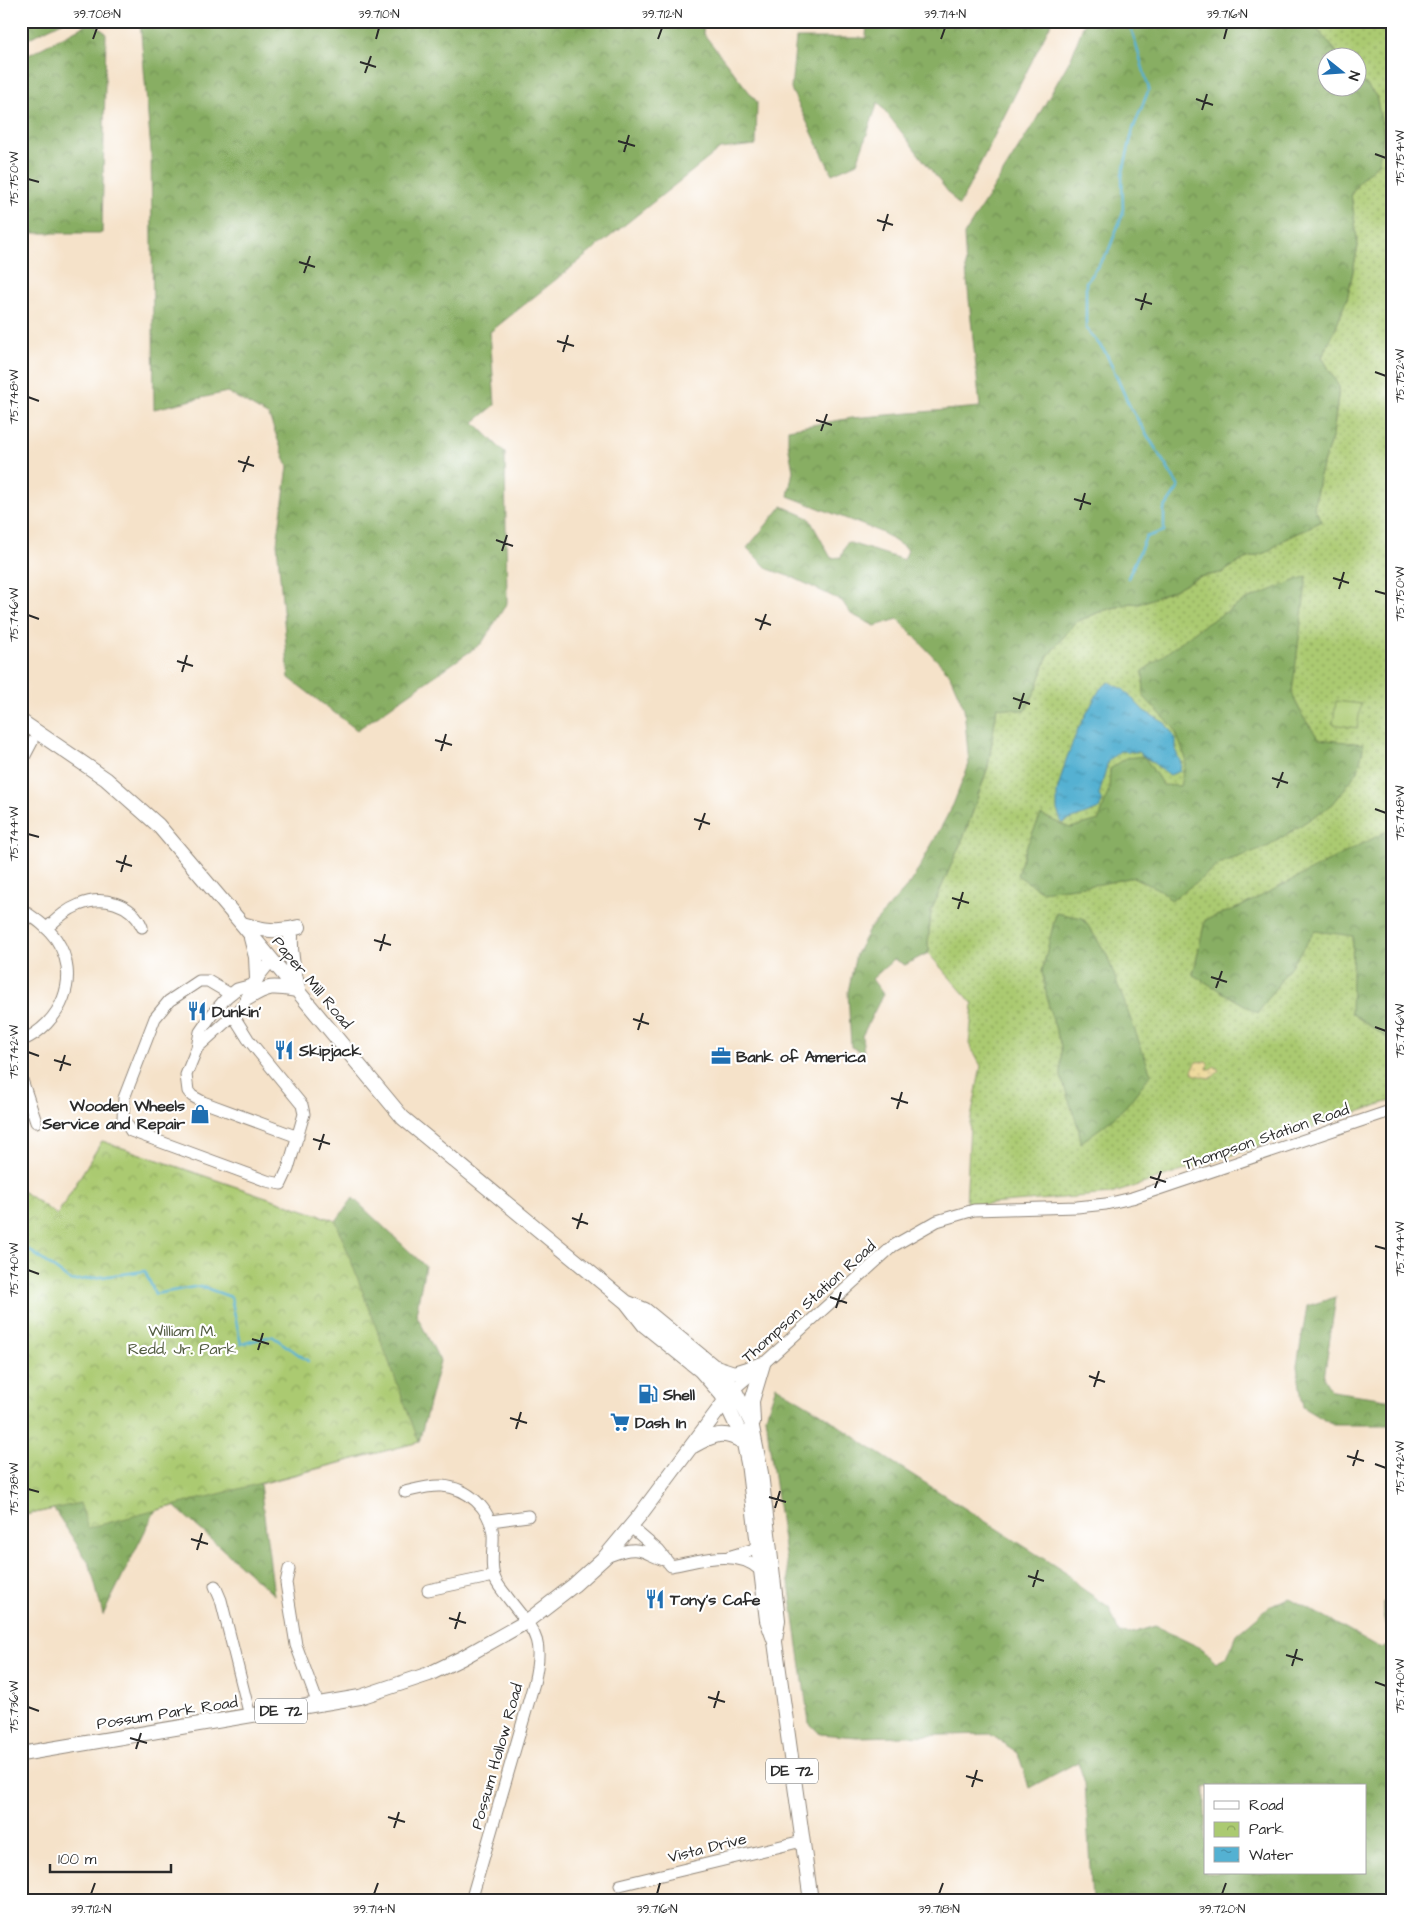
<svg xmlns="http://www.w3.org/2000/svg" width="1414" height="1922" font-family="'Architects Daughter',sans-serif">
<defs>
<pattern id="grass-dots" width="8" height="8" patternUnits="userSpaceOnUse" patternTransform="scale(1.25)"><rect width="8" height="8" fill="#abca71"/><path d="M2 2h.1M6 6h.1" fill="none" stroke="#8ba45d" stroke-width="1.8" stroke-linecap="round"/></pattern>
<pattern id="forest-crowns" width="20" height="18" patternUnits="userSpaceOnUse" patternTransform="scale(1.25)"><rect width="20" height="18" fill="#88ae63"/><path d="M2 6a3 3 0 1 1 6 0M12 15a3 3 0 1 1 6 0" fill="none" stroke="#6f8e52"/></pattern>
<pattern id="sand-dots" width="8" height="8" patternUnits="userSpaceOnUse" patternTransform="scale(1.25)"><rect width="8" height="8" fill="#eeda9e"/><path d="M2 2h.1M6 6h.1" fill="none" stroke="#cb8" stroke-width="1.8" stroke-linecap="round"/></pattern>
<pattern id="park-crowns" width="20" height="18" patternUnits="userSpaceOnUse" patternTransform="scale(1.25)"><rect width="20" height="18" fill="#abca71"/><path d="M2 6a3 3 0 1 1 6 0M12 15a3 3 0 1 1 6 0" fill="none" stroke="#8ba45d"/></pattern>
<pattern id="water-ripples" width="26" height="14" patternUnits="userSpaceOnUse" patternTransform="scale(1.25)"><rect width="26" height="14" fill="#54b1d2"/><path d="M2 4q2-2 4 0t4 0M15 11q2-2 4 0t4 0" fill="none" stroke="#4690ab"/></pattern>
</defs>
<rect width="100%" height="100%" fill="#fff"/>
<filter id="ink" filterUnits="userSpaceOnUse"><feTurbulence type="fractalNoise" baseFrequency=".02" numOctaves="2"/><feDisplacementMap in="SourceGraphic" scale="10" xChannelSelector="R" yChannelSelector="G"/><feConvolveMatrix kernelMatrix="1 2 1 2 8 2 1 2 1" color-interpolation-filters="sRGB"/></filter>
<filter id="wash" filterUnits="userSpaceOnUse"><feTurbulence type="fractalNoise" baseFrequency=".0096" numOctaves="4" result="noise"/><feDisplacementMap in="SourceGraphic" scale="20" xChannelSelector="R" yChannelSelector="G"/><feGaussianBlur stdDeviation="1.12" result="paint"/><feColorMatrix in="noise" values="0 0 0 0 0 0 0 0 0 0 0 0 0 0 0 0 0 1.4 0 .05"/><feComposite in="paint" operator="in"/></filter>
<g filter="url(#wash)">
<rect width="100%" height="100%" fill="#f5e2c9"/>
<!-- grass -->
<path fill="url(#grass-dots)" stroke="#6b7a4e" d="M 1310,21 L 1393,21 L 1393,1100 L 1232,1155 L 1111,1194 L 966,1206 L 970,1123 L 981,1066 L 969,1044 L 973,1004 L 928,953 L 930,950 L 928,945 L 931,911 L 966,831 L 988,767 L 997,707 L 1025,711 L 1036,690 L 1047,657 L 1076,622 L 1102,611 L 1132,603 L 1139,604 L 1174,590 L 1198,577 L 1221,573 L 1243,560 L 1267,552 L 1285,539 L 1322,521 L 1314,508 L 1320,472 L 1333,435 L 1339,388 L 1322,357 L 1335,330 L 1348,295 L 1358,246 L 1351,194 L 1361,179 L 1378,164 L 1376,96 L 1357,74 L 1356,58 L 1341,57 Z"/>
<!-- forest -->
<path fill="url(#forest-crowns)" stroke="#5a6c47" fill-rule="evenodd" d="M 21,21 L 64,21 L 21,42 Z
M 138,21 L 704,21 L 703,33 L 757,102 L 756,145 L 720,149 L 490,332 L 495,405 L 474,422 L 505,453 L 507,603 L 482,643 L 357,730 L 289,678 L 277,543 L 288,467 L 269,416 L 227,392 L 154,409 L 151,151 L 140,22 Z
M 867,21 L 1052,21 L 959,206 L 878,102 L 857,163 L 832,174 L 791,89 L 796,38 L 866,38 Z
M 1085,21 L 1310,21 L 1341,57 L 1326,58 L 1326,88 L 1356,88 L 1357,74 L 1376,96 L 1384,133 L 1378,164 L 1361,179 L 1351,194 L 1358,246 L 1348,295 L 1335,330 L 1322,357 L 1339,387 L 1333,435 L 1320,472 L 1314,508 L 1322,521 L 1285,539 L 1267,552 L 1243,560 L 1221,573 L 1198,577 L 1174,590 L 1139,604 L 1131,603 L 1102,611 L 1076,622 L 1047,657 L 1036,690 L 1025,711 L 997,707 L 988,767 L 966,831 L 931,911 L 928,945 L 930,950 L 928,953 L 905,965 L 894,959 L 872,979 L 883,994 L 862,1036 L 864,1053 L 851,1047 L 848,992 L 856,954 L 870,928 L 912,881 L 953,805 L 969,764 L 964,708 L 949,673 L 898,619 L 875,626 L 851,614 L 842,601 L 794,578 L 768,569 L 747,548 L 782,506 L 809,518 L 831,558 L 841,557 L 847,542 L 904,560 L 908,550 L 883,533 L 788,496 L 793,471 L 788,443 L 788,429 L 852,418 L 980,407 L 966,270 L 964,235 L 1036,120 L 1071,58 Z
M 91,22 L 106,33 L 102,233 L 21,233 L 21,59 Z
M 1307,576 L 1292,693 L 1302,715 L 1319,739 L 1364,744 L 1358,771 L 1333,804 L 1269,846 L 1221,863 L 1194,884 L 1171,900 L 1160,890 L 1133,877 L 1101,884 L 1041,891 L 1017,875 L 1027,845 L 1041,815 L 1070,828 L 1099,820 L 1109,789 L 1110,769 L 1126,758 L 1144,756 L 1163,785 L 1180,786 L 1186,759 L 1174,728 L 1144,697 L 1143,671 L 1198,629 L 1244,601 Z
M 1393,828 L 1393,1042 L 1351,1013 L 1353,936 L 1315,931 L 1258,1013 L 1193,975 L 1205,920 L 1240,907 Z
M 1056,913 L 1083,918 L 1106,953 L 1151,1074 L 1127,1105 L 1106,1124 L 1080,1143 L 1079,1130 L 1061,1077 L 1061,1046 L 1049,1008 L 1042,971 Z
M 102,1141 L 336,1221 L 353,1198 L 425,1266 L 416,1314 L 440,1361 L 419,1442 L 260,1484 L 274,1595 L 174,1506 L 155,1511 L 103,1615 L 90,1565 L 54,1509 L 21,1516 L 21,1190 L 57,1215 Z
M 1336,1297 L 1324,1378 L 1332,1391 L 1393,1400 L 1393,1425 L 1333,1425 L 1303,1407 L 1297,1366 L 1307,1306 Z
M 776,1386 L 821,1413 L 869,1447 L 1066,1573 L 1080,1587 L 1109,1607 L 1119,1633 L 1129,1634 L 1155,1626 L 1203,1649 L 1216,1663 L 1227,1657 L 1236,1635 L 1271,1605 L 1290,1598 L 1379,1648 L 1390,1644 L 1383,1614 L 1383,1602 L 1393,1601 L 1393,1901 L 1092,1901 L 1085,1783 L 1078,1762 L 1029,1788 L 1018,1753 L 990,1734 L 857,1737 L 820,1734 L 809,1723 L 769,1442 L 766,1416 ZM 1205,1786 L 1365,1786 L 1365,1873 L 1205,1873 Z"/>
<!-- sand -->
<path fill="url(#sand-dots)" stroke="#8c8264" d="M 1206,1061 L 1209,1064 L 1207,1069 L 1211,1069 L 1214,1066 L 1219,1070 L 1214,1076 L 1209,1078 L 1193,1074 L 1192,1070 L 1197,1062 Z"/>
<!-- park -->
<path fill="url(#park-crowns)" stroke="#6b7a4e" d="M 102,1141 L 336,1221 L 419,1442 L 88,1528 L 80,1503 L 21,1516 L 21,1190 L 57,1215 Z"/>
<!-- pitch -->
<path fill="#abca71" stroke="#6b7a4e" d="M 1336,701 L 1361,704 L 1357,728 L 1333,724 Z"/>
<!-- water -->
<path fill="url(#water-ripples)" stroke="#406e7e" d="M 1109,682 L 1123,689 L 1144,711 L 1165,723 L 1176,739 L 1176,752 L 1181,763 L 1180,771 L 1170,775 L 1138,752 L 1120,751 L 1108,761 L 1099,795 L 1102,802 L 1099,809 L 1062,823 L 1057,810 L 1057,792 L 1066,760 L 1078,729 L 1100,689 Z"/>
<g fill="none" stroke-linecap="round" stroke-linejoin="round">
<!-- stream -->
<path stroke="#54b1d2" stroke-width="2.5" d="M 1128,578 L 1146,537 L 1164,531 L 1164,509 L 1179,487 L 1130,407 L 1106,353 L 1086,328 L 1086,282 L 1108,252 L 1123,213 L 1122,176 L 1133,129 L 1149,89 L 1129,21
M 21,1244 L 71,1281 L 145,1271 L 155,1294 L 200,1286 L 231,1297 L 241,1344 L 272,1336 L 308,1361"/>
</g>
</g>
<g filter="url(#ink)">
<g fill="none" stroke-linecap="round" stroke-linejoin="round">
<defs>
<path id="minor" d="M 21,763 L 32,742
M 21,909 C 34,918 47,926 56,939 C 82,978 61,1024 21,1041
M 47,928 C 57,919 66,910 79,905 C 102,895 132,903 142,927
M 252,985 L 237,989 L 227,997 L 213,1013 L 200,1032 L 197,1048 L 186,1075 L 188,1091 L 192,1096 L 203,1102 L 298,1137
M 230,994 L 208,981 L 199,981 L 169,1001 L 155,1018 L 124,1098 L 123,1118 L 131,1131 L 267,1181 L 281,1184 L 288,1169 L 304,1114 L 302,1105 L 248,1039 L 233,1015
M 197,1048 L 241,1008 L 248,998 L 252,985 L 272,960
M 21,1077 L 36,1122
M 734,1389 L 763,1364 L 893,1246 L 937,1221 L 974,1210 L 1077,1207 L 1106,1204 L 1132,1198 L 1393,1110
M 405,1492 C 417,1489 429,1485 442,1486 C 468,1488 490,1508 493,1534 C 494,1547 490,1563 494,1576 C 496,1584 503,1591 508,1598 C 534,1632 545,1637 534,1683 L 471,1901
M 491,1521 L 528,1516
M 631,1527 L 659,1551 L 671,1566 C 699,1561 736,1548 760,1570
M 605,1557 C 618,1553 632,1546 645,1552 C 652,1555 657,1558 664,1560
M 728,1557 L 758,1548
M 289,1569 L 286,1583 L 296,1645 L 318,1704
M 215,1586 L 221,1600 L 250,1716
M 428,1590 L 494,1576
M 620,1885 L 802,1841"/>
<path id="major" d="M 21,721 L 106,779 L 158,825 L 242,924 L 403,1118 L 626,1302 L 644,1325 L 700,1370 L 722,1395 L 743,1439 L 748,1463 L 767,1620 L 775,1642 L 811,1901
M 242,924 C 262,930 279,933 299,927
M 291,936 C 290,955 294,970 298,988
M 251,938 L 256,957 L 257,978
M 248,998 C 269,985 273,986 297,990
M 628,1303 L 645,1310 L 718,1370 L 734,1389 L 751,1422 L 761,1473 L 778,1620 L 775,1641
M 716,1367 L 734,1373 L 763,1364
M 753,1422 L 752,1401 L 763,1364
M 693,1446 C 713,1435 723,1429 744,1443
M 21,1754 L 360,1697 L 429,1674 L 462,1658 L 526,1622 L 574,1585 L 605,1557 L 640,1515 L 734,1389"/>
</defs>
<!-- minor casing -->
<use href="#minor" stroke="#90867a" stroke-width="13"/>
<!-- major casing -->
<use href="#major" stroke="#90867a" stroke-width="16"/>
<!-- minor -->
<use href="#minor" stroke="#fff" stroke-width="11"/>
<!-- major -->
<use href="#major" stroke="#fff" stroke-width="14"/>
</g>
</g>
<!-- ticks -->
<path fill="none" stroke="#2b2b2b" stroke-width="2" d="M 93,39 L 97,28M 376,39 L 379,28M 658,39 L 662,28M 941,39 L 945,28M 1224,39 L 1227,28M 360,62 L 376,67M 365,73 L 371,56M 1196,99 L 1213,105M 1202,110 L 1207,94M 618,141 L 635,146M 624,152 L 629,135M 1375,154 L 1386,158M 28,179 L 39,182M 877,220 L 893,225M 883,231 L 888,214M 299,262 L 315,267M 304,273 L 310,256M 1135,299 L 1152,304M 1141,310 L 1146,293M 557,341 L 574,346M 563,352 L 568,335M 1375,372 L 1386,376M 28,397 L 39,401M 816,420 L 832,425M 821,431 L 827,414M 238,461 L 254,466M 243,472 L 249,456M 1074,499 L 1091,504M 1080,510 L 1085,493M 496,540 L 513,546M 502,551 L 507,535M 1333,578 L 1349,583M 1339,589 L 1344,572M 1375,591 L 1386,594M 28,615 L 39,619M 755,619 L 771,625M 760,630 L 766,614M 177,661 L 193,666M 182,672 L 187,655M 1013,698 L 1030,704M 1019,709 L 1024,693M 435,740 L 452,745M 441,751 L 446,734M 1272,778 L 1288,783M 1277,788 L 1283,772M 1375,809 L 1386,813M 694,819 L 710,824M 699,830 L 705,813M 28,834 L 39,837M 116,861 L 132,866M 121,872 L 126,855M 952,898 L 969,903M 958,909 L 963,892M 374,940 L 391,945M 380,951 L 385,934M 1211,977 L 1227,982M 1216,988 L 1222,971M 633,1019 L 649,1024M 1375,1027 L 1386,1031M 638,1030 L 643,1013M 28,1052 L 39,1056M 54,1060 L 71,1065M 60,1071 L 65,1055M 891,1098 L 908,1103M 897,1109 L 902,1092M 313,1139 L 330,1144M 319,1150 L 324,1134M 1150,1177 L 1166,1182M 1155,1188 L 1161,1171M 572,1218 L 588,1224M 577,1229 L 582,1213M 1375,1246 L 1386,1249M 28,1270 L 39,1274M 830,1297 L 847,1303M 836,1308 L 841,1292M 252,1339 L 269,1344M 258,1350 L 263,1333M 1089,1376 L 1105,1382M 1094,1387 L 1099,1371M 510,1418 L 527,1423M 516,1429 L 521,1412M 1347,1456 L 1364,1461M 1375,1464 L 1386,1468M 1353,1466 L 1358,1450M 28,1489 L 39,1492M 769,1497 L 786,1502M 775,1508 L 780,1491M 191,1539 L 208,1544M 197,1550 L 202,1533M 1028,1576 L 1044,1581M 1033,1587 L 1038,1570M 449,1618 L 466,1623M 455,1629 L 460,1612M 1286,1655 L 1303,1660M 1292,1666 L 1297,1649M 1375,1682 L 1386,1686M 708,1697 L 725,1702M 28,1707 L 39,1711M 714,1708 L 719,1691M 130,1738 L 147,1743M 136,1749 L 141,1733M 966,1776 L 983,1781M 972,1787 L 977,1770M 388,1817 L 405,1822M 394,1828 L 399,1812M 91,1894 L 95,1883M 374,1894 L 378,1883M 657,1894 L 660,1883M 939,1894 L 943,1883M 1222,1894 L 1226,1883"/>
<!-- icons -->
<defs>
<symbol id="restaurant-bare" viewBox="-9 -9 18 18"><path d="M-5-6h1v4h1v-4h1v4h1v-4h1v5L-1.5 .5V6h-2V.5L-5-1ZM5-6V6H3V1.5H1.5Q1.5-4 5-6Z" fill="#1f6fb2" stroke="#fff" stroke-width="2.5" paint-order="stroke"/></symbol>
<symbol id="office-bare" viewBox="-9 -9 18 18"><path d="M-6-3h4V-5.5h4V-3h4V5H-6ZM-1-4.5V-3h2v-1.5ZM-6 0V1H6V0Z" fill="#1f6fb2" stroke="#fff" stroke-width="2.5" paint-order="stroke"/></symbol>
<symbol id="shop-bare" viewBox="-9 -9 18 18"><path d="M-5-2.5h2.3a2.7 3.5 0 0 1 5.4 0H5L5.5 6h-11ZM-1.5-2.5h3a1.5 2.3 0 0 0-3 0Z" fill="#1f6fb2" stroke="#fff" stroke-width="2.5" paint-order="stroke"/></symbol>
<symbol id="fuel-bare" viewBox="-9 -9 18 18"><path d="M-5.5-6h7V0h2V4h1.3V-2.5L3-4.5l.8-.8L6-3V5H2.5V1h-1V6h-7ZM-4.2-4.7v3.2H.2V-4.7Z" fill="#1f6fb2" stroke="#fff" stroke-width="2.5" paint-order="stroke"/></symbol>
<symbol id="supermarket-bare" viewBox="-9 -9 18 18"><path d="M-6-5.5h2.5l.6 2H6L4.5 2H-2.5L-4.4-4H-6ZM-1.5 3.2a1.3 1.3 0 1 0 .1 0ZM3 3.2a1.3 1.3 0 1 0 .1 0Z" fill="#1f6fb2" stroke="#fff" stroke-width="2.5" paint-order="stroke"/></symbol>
</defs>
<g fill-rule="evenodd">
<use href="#restaurant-bare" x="183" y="997" width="28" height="28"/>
<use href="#restaurant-bare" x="270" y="1036" width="28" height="28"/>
<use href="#office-bare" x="707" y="1042" width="28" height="28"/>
<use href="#shop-bare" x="186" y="1100" width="28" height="28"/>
<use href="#fuel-bare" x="634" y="1380" width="28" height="28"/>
<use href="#supermarket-bare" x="606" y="1408" width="28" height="28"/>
<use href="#restaurant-bare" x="641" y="1585" width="28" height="28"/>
</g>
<g text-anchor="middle" stroke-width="4.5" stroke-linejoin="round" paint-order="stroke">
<!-- shield labels -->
<g fill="#fff" stroke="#6b6b6b" stroke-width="1">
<rect x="255" y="1698.5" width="52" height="25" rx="4"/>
<rect x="766" y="1758.5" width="52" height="25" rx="4"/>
</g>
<g font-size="15" font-weight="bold" fill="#2b2b2b">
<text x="281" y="1716">DE 72</text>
<text x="792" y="1776">DE 72</text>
</g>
<!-- street labels -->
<g font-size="16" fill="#2b2b2b" stroke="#fff">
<text transform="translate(313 982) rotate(50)" y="6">Paper Mill Road</text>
<text transform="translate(1266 1136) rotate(-19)" y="6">Thompson Station Road</text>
<text transform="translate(808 1301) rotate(-42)" y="6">Thompson Station Road</text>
<text transform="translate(167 1712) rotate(-9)" y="6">Possum Park Road</text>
<text transform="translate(496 1756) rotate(-74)" y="6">Possum Hollow Road</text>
<text transform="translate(707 1847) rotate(-14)" y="6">Vista Drive</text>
</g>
<!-- poi labels -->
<g font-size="16" font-weight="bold" fill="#2b2b2b" stroke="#fff" text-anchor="start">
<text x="212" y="1017">Dunkin'</text>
<text x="299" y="1056">Skipjack</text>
<text x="736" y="1062">Bank of America</text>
<text x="185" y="1111" text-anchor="end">Wooden Wheels<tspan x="185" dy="18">Service and Repair</tspan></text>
<text x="663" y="1400">Shell</text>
<text x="635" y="1428">Dash In</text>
<text x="670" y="1605">Tony's Cafe</text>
</g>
<!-- park labels -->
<g font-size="16" fill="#515b40" stroke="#fff">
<text x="182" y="1336">William M.<tspan x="182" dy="18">Redd, Jr. Park</tspan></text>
</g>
</g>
<!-- margin -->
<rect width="1414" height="1922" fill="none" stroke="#fff" stroke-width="55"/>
<!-- legend -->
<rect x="1204" y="1784" width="162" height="90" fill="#ffffff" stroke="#aaaaaa"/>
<rect x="1214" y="1801" width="25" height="8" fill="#ffffff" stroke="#aaaaaa"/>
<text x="1249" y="1810" font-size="15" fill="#2b2b2b">Road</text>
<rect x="1214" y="1822" width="25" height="15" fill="url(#park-crowns)" stroke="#aaaaaa"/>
<text x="1249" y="1834" font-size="15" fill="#2b2b2b">Park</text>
<rect x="1214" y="1847" width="25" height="15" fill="url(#water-ripples)" stroke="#aaaaaa"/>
<text x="1249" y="1860" font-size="15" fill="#2b2b2b">Water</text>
<!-- north arrow -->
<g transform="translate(1342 72) rotate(107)"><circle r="24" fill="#ffffff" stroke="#aaaaaa"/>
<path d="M0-4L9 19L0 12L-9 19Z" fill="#1f6fb2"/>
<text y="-8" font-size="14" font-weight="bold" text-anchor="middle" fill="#2b2b2b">N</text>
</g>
<!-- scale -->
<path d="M50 1864v8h121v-8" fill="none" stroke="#2b2b2b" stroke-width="2.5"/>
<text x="58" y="1864" font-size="15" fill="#2b2b2b" stroke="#ffffff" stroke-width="4" paint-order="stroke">100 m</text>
<rect x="28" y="28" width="1358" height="1866" fill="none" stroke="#2b2b2b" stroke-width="2"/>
<g font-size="12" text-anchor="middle" fill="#2b2b2b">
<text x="97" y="18">39.708°N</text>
<text x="379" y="18">39.710°N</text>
<text x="662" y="18">39.712°N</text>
<text x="945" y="18">39.714°N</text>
<text x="1227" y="18">39.716°N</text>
<text transform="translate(1400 158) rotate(-90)" y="4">75.754°W</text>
<text transform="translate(14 179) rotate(-90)" y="4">75.750°W</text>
<text transform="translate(1400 376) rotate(-90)" y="4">75.752°W</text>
<text transform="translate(14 397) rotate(-90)" y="4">75.748°W</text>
<text transform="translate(1400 594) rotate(-90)" y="4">75.750°W</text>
<text transform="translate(14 615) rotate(-90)" y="4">75.746°W</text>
<text transform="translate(1400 813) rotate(-90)" y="4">75.748°W</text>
<text transform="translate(14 834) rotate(-90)" y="4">75.744°W</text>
<text transform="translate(1400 1031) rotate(-90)" y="4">75.746°W</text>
<text transform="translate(14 1052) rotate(-90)" y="4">75.742°W</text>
<text transform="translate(1400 1249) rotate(-90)" y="4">75.744°W</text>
<text transform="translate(14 1270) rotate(-90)" y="4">75.740°W</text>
<text transform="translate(1400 1468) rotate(-90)" y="4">75.742°W</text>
<text transform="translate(14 1489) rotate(-90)" y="4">75.738°W</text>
<text transform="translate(1400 1686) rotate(-90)" y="4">75.740°W</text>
<text transform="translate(14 1707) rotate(-90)" y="4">75.736°W</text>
<text x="91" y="1913">39.712°N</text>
<text x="374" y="1913">39.714°N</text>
<text x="657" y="1913">39.716°N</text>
<text x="939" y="1913">39.718°N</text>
<text x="1222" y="1913">39.720°N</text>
</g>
</svg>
